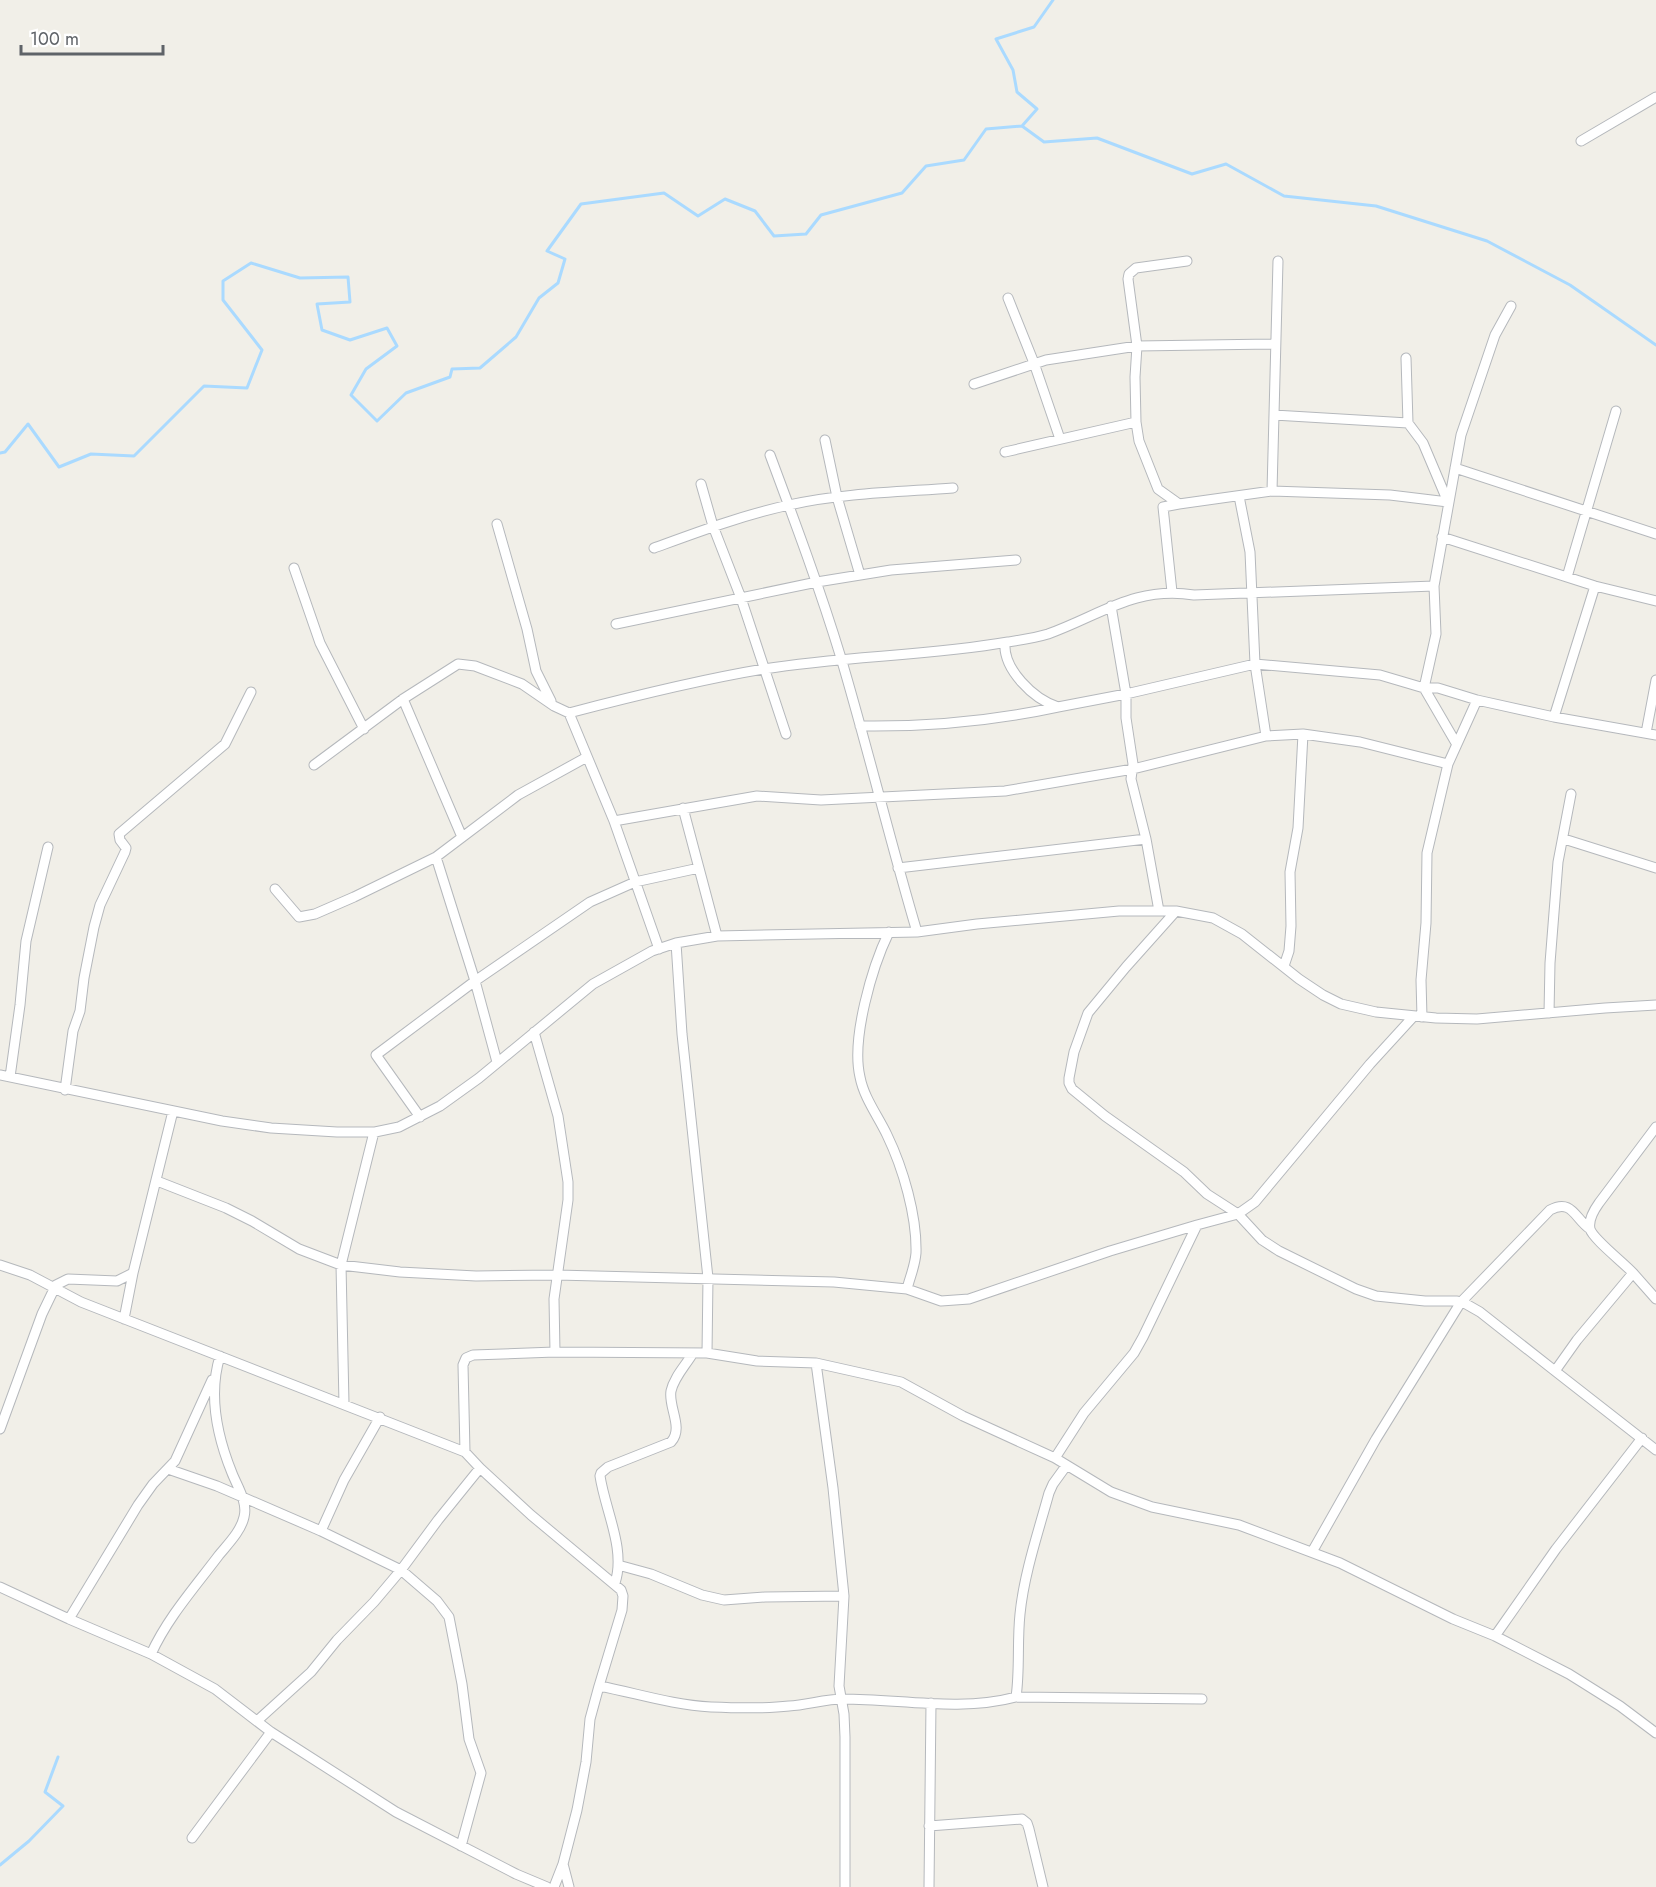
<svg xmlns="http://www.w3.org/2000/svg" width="1656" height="1887" font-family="Jost,sans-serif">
<rect width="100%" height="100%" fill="#f1efe8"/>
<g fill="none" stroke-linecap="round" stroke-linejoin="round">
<!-- stream -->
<path stroke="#aadaff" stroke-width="3" d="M 1022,126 L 1044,142 L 1097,138 L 1192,174 L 1226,164 L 1284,196 L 1376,206 L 1487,241 L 1570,285 L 1656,345
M 0,453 L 5,452 L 28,424 L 59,467 L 91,454 L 134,456 L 204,386 L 247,388 L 262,350 L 223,300 L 223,281 L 251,263 L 300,278 L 348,277 L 350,302 L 317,304 L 322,330 L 350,340 L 387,328 L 397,346 L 366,369 L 351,395 L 377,421 L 406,393 L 450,377 L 452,369 L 480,368 L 516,337 L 539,298 L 558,283 L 565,259 L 547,251 L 581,204 L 664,193 L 698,216 L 725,199 L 755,211 L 774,236 L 806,234 L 821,215 L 902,193 L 926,166 L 964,160 L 986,129 L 1022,126 L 1037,109 L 1017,92 L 1013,70 L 996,39 L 1034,27 L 1053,0
M 0,1865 L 29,1841 L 63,1806 L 45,1792 L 58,1757"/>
<defs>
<path id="minor" d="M 1581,141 L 1656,97
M 1008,298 L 1034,363 L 1060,439
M 974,384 L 1046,360 L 1137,346 L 1275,344
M 1274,415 L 1408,423
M 825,440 L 837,497 L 860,575
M 1005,452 L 1136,422
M 770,455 C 795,522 820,589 841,658 C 868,749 890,841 917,932
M 1455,468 L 1656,534
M 701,484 L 713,526 L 741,598 L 786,734
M 1272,491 L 1278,261
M 1239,496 L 1250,552 L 1255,664 L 1266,736
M 1179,504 L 1272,491 L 1390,495 L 1448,502 L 1423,443 L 1408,423 L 1406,358
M 497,524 L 527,629 L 536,671 L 551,701
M 1442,537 L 1595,586 L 1656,601
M 654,548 C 698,532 743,515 789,505 C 843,493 899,492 953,488
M 294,568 L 320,643 L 364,729
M 1567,577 L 1616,411
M 1172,592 L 1163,507 L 1179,504 L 1158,489 L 1139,441 L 1136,422 L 1135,377 L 1137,346 L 1128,279 L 1129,274 L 1136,268 L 1187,261
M 1111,606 L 1126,694 L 1126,718 L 1133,764 L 1131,779 L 1146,839 L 1159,911
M 616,624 L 817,582 L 891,570 L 1016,560
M 1005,643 C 1003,669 1033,699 1058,707 L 1126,694 L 1255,664 L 1380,675 L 1424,688 L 1438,688 L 1477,700 L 1554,717 L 1656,735
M 403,699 L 462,837
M 569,713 C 634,696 698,680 764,669 C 845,656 927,656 1008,642 C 1021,640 1035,638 1048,634 C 1101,615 1134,586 1194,595 L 1434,586
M 1554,717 L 1595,586
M 860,726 C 926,727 993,721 1058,707
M 1646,733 L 1656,680
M 1456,743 L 1424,688 L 1436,634 L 1434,586 L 1461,435 L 1495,335 L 1511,306
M 314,765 L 403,699 L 458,664 L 475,666 L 522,684 L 554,706 L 569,713 L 614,821 L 659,949
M 683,808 L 717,936
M 614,821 L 757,796 L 821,800 L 1005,791 L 1133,769 L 1266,736 L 1303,734 L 1360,742 L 1448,764
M 1564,839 L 1656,868
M 436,857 L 475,981 L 497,1062
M 898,868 L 1146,839
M 275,889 L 299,917 L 315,914 L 354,897 L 436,857 L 518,795 L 587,757
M 1176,911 L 1126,967 L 1088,1013 L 1074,1052 L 1069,1078 L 1069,1083 L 1072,1089 L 1105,1116 L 1184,1172 L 1207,1194 L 1238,1214 L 1262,1240 L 1279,1251 L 1356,1289 L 1376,1296 L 1425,1301 L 1457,1301 L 1466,1304 L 1480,1312 L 1555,1371
M 889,932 C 872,967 851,1039 860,1077 C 864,1098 878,1116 887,1135 C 903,1168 917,1216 916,1253 C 915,1266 910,1277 907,1289
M 676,943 L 682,1034 L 708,1278 L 707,1353
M 1284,966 L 1289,951 L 1291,926 L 1290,872 L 1298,828 L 1303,734
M 1549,1013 L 1550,963 L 1558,862 L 1571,794
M 1422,1017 L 1421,980 L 1426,923 L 1427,853 L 1448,764 L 1477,700
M 534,1032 L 558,1116 L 568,1182 L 568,1200 L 554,1299 L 555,1352
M 0,1075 L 222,1121 L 271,1128 L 337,1132 L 375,1132 L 399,1127 L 440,1106 L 479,1078 L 593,984 L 652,951 L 676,943 L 717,936 L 917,932 L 977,924 L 1119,911 L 1176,911 L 1213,918 L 1242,934 L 1299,979 L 1323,995 L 1341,1004 L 1376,1012 L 1436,1018 L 1477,1019 L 1605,1008 L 1656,1005
M 10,1077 L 20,1005 L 26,941 L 48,847
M 65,1090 L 73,1031 L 80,1011 L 84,978 L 94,927 L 100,905 L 125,852 L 126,848 L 120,840 L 119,834 L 225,744 L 251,692
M 420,1117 L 376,1055 L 475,981 L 590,902 L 635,882 L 699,868
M 1656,1127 L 1599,1203 C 1594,1210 1588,1220 1590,1229 C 1593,1239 1624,1263 1633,1273 L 1577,1340 L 1555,1371 L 1656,1450
M 157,1181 L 226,1208 L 252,1221 L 299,1249 L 341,1265 L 400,1272 L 476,1276 L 557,1275 L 834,1282 L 907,1289 L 941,1301 L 969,1299 L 1110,1251 L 1197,1225
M 0,1265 L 30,1275 L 81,1302 L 465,1452 L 480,1468 L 531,1515 L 621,1590 L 623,1596 L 622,1610 L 599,1686 L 590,1719 L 586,1762 L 577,1810 L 563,1864 L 554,1887
M 1633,1273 L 1656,1299
M 124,1319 L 133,1273 L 173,1111
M 816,1363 L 833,1488 L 844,1596 L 839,1686 L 844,1714 L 845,1737 L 845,1887
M 344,1404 L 341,1265 L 374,1132
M 0,1429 L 42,1314 L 56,1285 L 68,1279 L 117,1281 L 133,1273
M 465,1452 L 463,1365 L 466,1358 L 473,1355 L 555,1352 L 707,1353 L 757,1361 L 816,1363 L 901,1382 L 963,1416 L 1055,1458 L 1111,1492 L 1152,1507 L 1239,1525 L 1340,1563 L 1453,1619 L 1495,1636 L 1569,1674 L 1620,1706 L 1656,1733
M 1055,1458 L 1084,1413 L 1134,1353 L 1143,1337 L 1197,1225 L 1238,1214 L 1255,1202 L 1370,1064 L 1413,1017
M 168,1469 L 217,1486 L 321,1531 L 401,1570 L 437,1601 L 449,1617 L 462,1684 L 469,1739 L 481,1773 L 461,1846
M 321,1531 L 344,1480 L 380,1417
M 1312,1552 L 1376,1439 L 1461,1302 L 1550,1210 C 1572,1198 1575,1219 1590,1229
M 618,1565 L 651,1574 L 702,1595 L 724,1600 L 765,1597 L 844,1596
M 615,1583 C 626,1549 605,1510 600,1476 L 601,1473 L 608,1467 L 671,1442 C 684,1428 668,1407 671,1391 C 674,1377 686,1365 693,1353
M 0,1587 L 69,1619 L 151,1654 L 215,1689 L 271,1732 L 396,1812 L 516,1874 L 547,1887
M 69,1619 L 138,1505 L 153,1484 L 175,1461 L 212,1380
M 1495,1636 L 1556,1549 L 1642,1438
M 151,1654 C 168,1617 195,1587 219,1555 C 228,1544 241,1531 244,1517 C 248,1502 237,1486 232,1473 C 217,1436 208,1395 220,1356
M 599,1686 C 636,1693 672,1705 711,1707 C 736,1708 764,1709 789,1706 C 807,1705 825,1699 843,1699 C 900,1699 960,1712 1016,1697 C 1020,1670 1017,1642 1020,1614 C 1024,1574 1038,1533 1049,1493 L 1053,1484 L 1066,1466
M 1016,1697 L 1202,1699
M 257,1721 L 311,1672 L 337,1640 L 374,1602 L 401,1570 L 438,1520 L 480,1468
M 929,1826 L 1022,1819 L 1027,1823 L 1029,1829 L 1043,1887
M 192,1838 L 271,1732
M 563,1864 L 569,1887
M 929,1887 L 931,1703"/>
</defs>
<!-- minor casing -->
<use href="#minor" stroke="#b5b8bc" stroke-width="11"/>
<!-- minor -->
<use href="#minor" stroke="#fff" stroke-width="9"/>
</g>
<!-- scale -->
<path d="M21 45v9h142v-9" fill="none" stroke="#5f6368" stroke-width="3"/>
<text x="30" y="45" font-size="18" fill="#5f6368" stroke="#ffffff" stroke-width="4.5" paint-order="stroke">100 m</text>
</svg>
